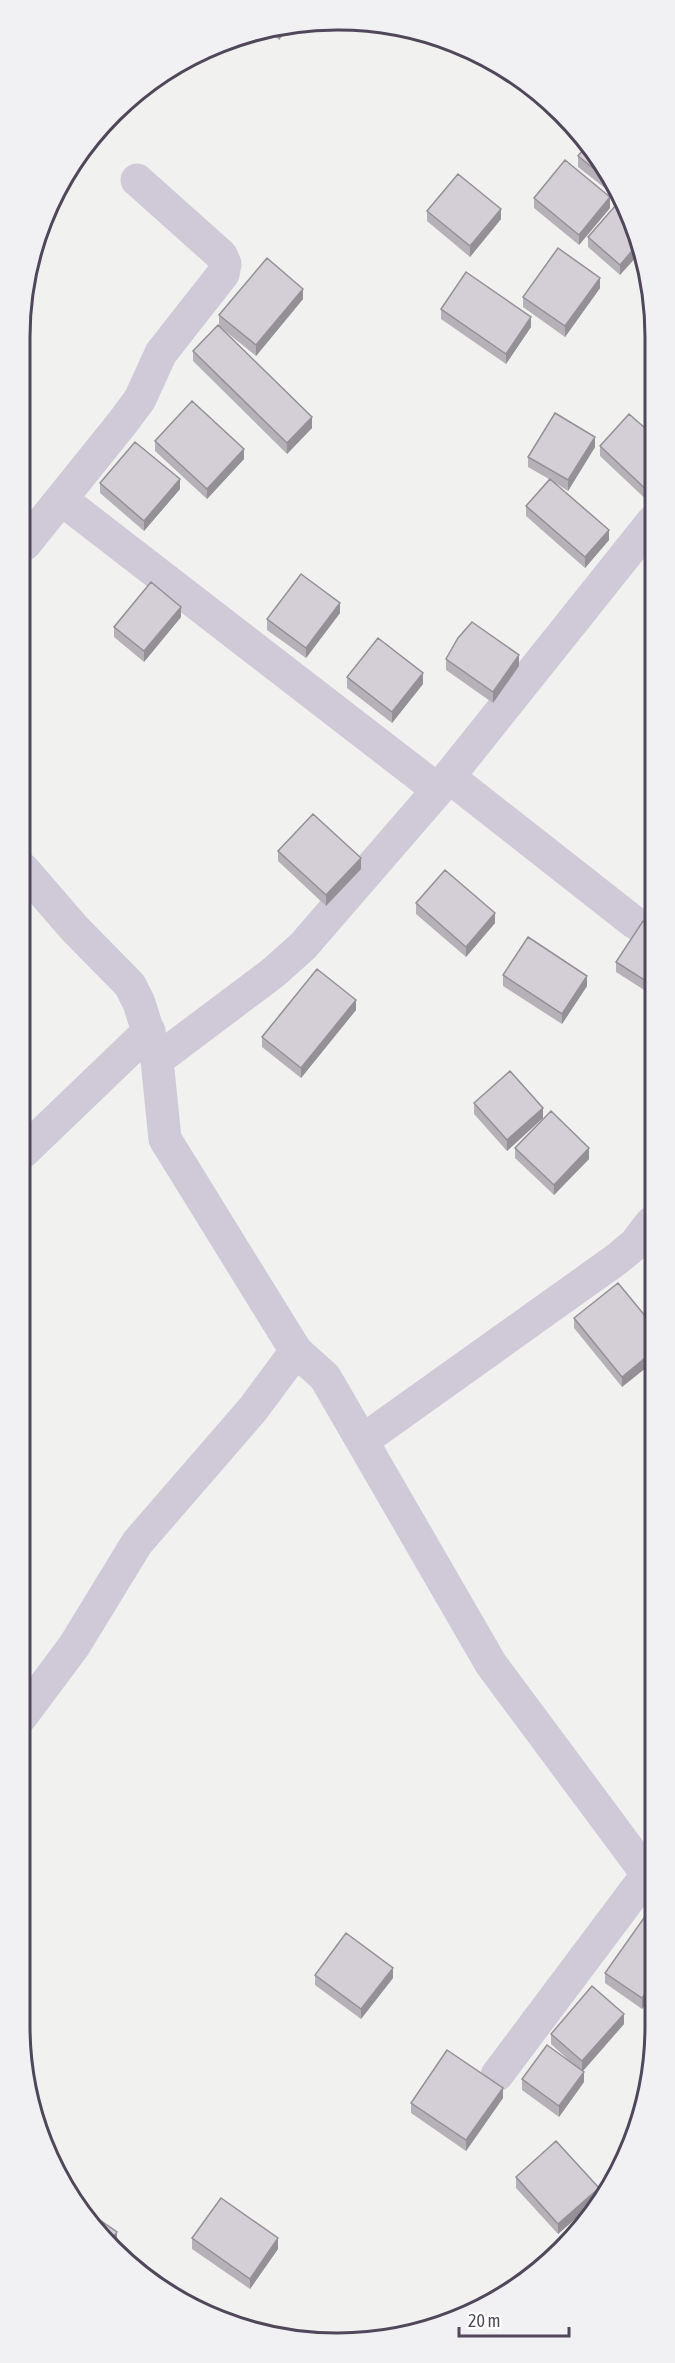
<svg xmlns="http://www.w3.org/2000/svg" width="675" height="2363" font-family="'Asap Condensed',sans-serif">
<rect width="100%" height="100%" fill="#f1f1ef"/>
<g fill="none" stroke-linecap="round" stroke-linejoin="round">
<!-- street -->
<path stroke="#d0c9d8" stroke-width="33" d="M 61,499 L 438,790
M 25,544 L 123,422 L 140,399 L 161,353 L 223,274 L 225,264 L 221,255 L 137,180
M 449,777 L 635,923
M 23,869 L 74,928 L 130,985 L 139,1003 L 157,1060 L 165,1139 L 296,1351 L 325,1377 L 491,1664 L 650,1878
M 157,1060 L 274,972 L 303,946 L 438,790 L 652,522
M 23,1152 L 149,1031
M 362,1441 L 617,1259 L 635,1244 L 651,1223
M 21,1717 L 74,1646 L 137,1543 L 253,1409 L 296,1351
M 497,2075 L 647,1875"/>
</g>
<!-- wall -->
<path fill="#b6b1b8" d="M 275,26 L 290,26 L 279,40 L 266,29 Z
M 355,26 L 364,26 L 361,30 Z
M 588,144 L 622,195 L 619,199 L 578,167 L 578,156 Z
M 623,197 L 620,275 L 588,247 L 588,237 Z
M 534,198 L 610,208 L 579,245 L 534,208 Z
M 427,211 L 501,219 L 470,257 L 427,221 Z
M 600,288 L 565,337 L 523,307 L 523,297 Z
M 303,299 L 256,356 L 219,326 L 219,315 Z
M 441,309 L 531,327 L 506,364 L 441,319 Z
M 193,351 L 312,428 L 287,454 L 193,361 Z
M 653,435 L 652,505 L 600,456 L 600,446 Z
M 155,441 L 244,459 L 207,499 L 155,451 Z
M 595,447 L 568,491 L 554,482 L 609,540 L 585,568 L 526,516 L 526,506 L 549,479 L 528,467 L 528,457 Z
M 100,483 L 180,489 L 144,531 L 100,493 Z
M 340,613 L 306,658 L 267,630 L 267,619 Z
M 181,617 L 144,662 L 114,637 L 114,627 Z
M 446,659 L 519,666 L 493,703 L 446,670 Z
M 347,677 L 423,684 L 392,723 L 347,688 Z
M 278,851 L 361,869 L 326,906 L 278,861 Z
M 416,903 L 495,923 L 466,957 L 416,914 Z
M 652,927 L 652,995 L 616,972 L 616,962 Z
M 503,975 L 587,986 L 562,1024 L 503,986 Z
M 356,1010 L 301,1078 L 262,1047 L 262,1037 Z
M 474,1103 L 543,1118 L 507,1151 L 474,1114 Z
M 515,1148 L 589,1159 L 554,1195 L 515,1158 Z
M 574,1318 L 651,1323 L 622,1387 L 574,1328 Z
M 650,1918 L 650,1998 L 642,2009 L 605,1983 L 605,1973 Z
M 315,1975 L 393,1978 L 361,2019 L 315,1985 Z
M 624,2024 L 583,2071 L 584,2082 L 559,2117 L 522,2090 L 522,2079 L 574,2065 L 551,2044 L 551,2034 Z
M 503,2098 L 466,2151 L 411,2113 L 411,2103 Z
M 516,2177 L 599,2198 L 558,2234 L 516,2188 Z
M 192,2238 L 278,2249 L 250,2289 L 192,2249 Z"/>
<!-- shaded-wall -->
<path fill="#949096" d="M 282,26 L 290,26 L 279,40 L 279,29 Z
M 619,191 L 622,195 L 619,199 Z
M 610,197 L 610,208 L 579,245 L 579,235 Z
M 501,209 L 501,219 L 470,257 L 470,246 Z
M 637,245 L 640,253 L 620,275 L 620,265 Z
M 600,278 L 600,288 L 565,337 L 565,326 Z
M 303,289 L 303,299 L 256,356 L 256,345 Z
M 531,317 L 531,327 L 506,364 L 506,354 Z
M 312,417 L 312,428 L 287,454 L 287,443 Z
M 595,437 L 595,447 L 568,491 L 568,480 Z
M 244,449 L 244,459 L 207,499 L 207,489 Z
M 180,479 L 180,489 L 144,531 L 144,521 Z
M 609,530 L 609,540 L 585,568 L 585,557 Z
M 340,603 L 340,613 L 306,658 L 306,648 Z
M 181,607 L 181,617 L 144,662 L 144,651 Z
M 519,655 L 519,666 L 493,703 L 493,692 Z
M 423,673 L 423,684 L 392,723 L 392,712 Z
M 361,858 L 361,869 L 326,906 L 326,895 Z
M 495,913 L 495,923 L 466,957 L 466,947 Z
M 587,976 L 587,986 L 562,1024 L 562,1014 Z
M 356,1000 L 356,1010 L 301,1078 L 301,1068 Z
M 543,1108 L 543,1118 L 507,1151 L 507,1140 Z
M 589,1148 L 589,1159 L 554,1195 L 554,1185 Z
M 651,1353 L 651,1364 L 622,1387 L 622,1377 Z
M 393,1968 L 393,1978 L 361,2019 L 361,2009 Z
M 650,1988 L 650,1998 L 642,2009 L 642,1998 Z
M 624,2014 L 624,2024 L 582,2072 L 582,2061 Z
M 584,2072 L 584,2082 L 559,2117 L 559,2106 Z
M 503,2088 L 503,2098 L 466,2151 L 466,2140 Z
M 599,2188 L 599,2198 L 558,2234 L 558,2224 Z
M 117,2232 L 117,2242 L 113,2247 L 109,2243 Z
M 278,2238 L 278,2249 L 250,2289 L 250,2279 Z"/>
<!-- building -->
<path fill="#d4ced6" stroke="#949096" stroke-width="1.5" d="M 275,26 L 282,26 L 279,29 Z
M 588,144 L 616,187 L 578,156 Z
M 565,160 L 610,197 L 579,235 L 534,198 Z
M 458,174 L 501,209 L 470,246 L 427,211 Z
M 623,197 L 637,245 L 620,265 L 588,237 Z
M 558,248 L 600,278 L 565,326 L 523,297 Z
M 267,258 L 303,289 L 256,345 L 219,315 Z
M 466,272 L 531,317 L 506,354 L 441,309 Z
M 218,325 L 312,417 L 287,443 L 193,351 Z
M 192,401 L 244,449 L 207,489 L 155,441 Z
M 555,413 L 595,437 L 568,480 L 528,457 Z
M 629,414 L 653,435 L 652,495 L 600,446 Z
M 135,442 L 180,479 L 144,521 L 100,483 Z
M 550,479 L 609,530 L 585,557 L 526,506 Z
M 301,574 L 340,603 L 306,648 L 267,619 Z
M 151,582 L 181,607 L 144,651 L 114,627 Z
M 472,622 L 519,655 L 493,692 L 446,659 L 458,638 Z
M 378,638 L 423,673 L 392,712 L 347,677 Z
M 313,814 L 361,858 L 326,895 L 278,851 Z
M 445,870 L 495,913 L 466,947 L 416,903 Z
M 643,921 L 652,927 L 652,985 L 616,962 Z
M 528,937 L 587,976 L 562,1014 L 503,975 Z
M 317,969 L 356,1000 L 301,1068 L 262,1037 Z
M 510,1071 L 543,1108 L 507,1140 L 474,1103 Z
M 551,1111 L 589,1148 L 554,1185 L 515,1148 Z
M 618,1283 L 651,1323 L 651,1353 L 622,1377 L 574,1318 Z
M 646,1915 L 650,1918 L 650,1988 L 642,1998 L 605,1973 Z
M 346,1933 L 393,1968 L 361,2009 L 315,1975 Z
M 592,1986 L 624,2014 L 582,2061 L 551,2034 Z
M 547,2045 L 584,2072 L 559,2106 L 522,2079 Z
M 447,2050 L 503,2088 L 466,2140 L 411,2103 Z
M 556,2141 L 599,2188 L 558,2224 L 516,2177 Z
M 221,2198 L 278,2238 L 250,2279 L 192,2238 Z
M 81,2207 L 117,2232 L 109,2243 L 99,2235 Z"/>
<!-- crop -->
<path d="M0 0H675V2363H0ZM337 30H338A307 307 0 0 1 645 337V2026A307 307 0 0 1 338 2333H337A307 307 0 0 1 30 2026V337A307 307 0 0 1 337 30Z" fill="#f1f0f2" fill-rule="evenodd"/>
<path fill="none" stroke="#51475b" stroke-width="3" d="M337 30H338A307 307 0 0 1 645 337V2026A307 307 0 0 1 338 2333H337A307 307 0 0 1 30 2026V337A307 307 0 0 1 337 30Z"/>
<!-- scale -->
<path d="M459 2327v9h110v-9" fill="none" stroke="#51475b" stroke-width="3"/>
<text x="468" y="2327" font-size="18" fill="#51475b" stroke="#ffffff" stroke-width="4.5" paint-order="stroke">20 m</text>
</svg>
